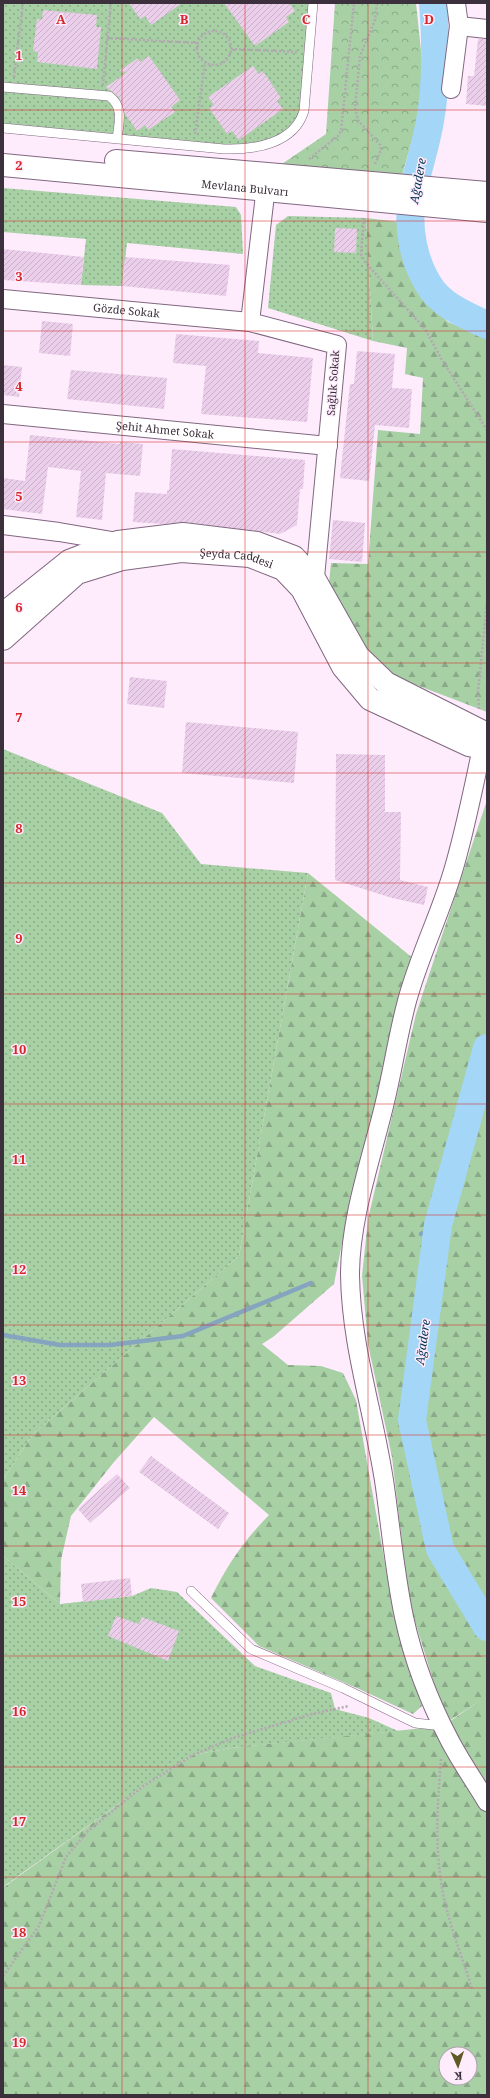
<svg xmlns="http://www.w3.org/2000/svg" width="490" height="2098" font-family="'Noto Serif',serif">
<defs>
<pattern id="grass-dots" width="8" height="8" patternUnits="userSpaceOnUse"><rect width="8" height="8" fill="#a8d0a5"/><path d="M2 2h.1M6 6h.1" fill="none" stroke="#8aa988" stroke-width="1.8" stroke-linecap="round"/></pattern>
<pattern id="forest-firs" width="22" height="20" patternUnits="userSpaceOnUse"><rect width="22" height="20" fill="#a8d0a5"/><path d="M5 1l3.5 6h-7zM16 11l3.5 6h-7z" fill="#8aa988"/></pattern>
<pattern id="park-crowns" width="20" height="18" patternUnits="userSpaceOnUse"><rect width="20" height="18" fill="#a8d0a5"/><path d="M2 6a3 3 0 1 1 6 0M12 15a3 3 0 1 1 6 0" fill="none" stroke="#8aa988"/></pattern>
<pattern id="building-hatch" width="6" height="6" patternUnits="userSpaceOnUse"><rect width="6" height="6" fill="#ebceea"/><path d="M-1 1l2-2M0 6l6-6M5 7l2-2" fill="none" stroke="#cab1ca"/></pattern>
</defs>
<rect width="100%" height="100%" fill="#feecfd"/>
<!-- grass -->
<path fill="url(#grass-dots)" d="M 3,3 L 313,3 L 304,111 L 294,129 L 259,148 L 3,128 Z
M 3,188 L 236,207 L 241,215 L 243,254 L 127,243 L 122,286 L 81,285 L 86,239 L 3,232 Z
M 288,216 L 366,218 L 373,341 L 268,308 L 276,225 Z
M 3,749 L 162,813 L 201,864 L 308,873 L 239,1256 L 33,1434 L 3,1480 Z
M 3,1556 L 60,1604 L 132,1596 L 151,1588 L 177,1592 L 255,1666 L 331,1693 L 335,1709 L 369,1718 L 398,1731 L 231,1748 L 193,1755 L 142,1787 L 3,1887 Z"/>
<!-- forest -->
<path fill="url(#forest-firs)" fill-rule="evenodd" d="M 366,218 L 401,222 L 418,293 L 448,322 L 487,338 L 487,712 L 385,673 L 367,655 L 328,593 L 331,563 L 368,564 L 378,430 L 420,434 L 423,378 L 405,374 L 407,348 L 373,341 Z
M 487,800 L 487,2095 L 3,2095 L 4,1887 L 142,1787 L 193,1755 L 231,1748 L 443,1726 L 481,1700 L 449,1721 L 441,1706 L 409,1602 L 392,1457 L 368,1344 L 362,1276 L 368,1219 L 416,1014 ZM 446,2054 L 470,2054 L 470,2078 L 446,2078 Z
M 308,873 L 414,959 L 398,1011 L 344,1233 L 334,1284 L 273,1337 L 262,1344 L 288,1365 L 321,1366 L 343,1373 L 356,1400 L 392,1603 L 422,1706 L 413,1714 L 359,1689 L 259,1646 L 211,1598 C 228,1564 242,1543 269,1515 L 154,1417 L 114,1462 L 71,1516 L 61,1560 L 60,1604 L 3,1556 L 3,1480 L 33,1434 L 239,1256 Z"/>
<!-- park -->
<path fill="url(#park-crowns)" d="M 335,3 L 416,3 L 424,79 L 419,115 L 401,179 L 276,168 L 326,134 Z"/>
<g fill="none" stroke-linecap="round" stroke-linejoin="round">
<!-- stream -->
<path stroke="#84a4bf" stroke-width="4.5" d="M 421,1234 L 438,1225
M 3,1335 L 60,1345 L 110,1345 L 183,1336 L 311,1283"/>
<!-- river -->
<path stroke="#a4d6f7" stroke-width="28" d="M 433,3 C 436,42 437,83 430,121 C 426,145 418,168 413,192 C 406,225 413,264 433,291 C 446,307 469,317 487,325
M 487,1048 L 438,1225 L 412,1420 L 440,1549 L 487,1627"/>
</g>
<!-- building -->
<path fill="url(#building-hatch)" d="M 129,3 L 182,3 L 151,25 L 145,16 L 140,19 Z
M 224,3 L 289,3 L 295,11 L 286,17 L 289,22 L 255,46 Z
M 43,10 L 97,15 L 96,27 L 101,27 L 97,69 L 37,62 L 38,52 L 33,51 L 37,19 L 42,20 Z
M 478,39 L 487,39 L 487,106 L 466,104 L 468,76 L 474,76 Z
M 149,56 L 180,100 L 171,107 L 175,112 L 148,130 L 145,125 L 137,131 L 125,114 L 119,97 L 106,87 L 127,72 L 119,71 L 138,58 L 140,62 Z
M 253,66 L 259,74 L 263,71 L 281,98 L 277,101 L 283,109 L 239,140 L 232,131 L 227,134 L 209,108 L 214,105 L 208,97 Z
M 335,228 L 357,229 L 356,253 L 334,252 Z
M 3,249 L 84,257 L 81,285 L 3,280 Z
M 125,257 L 230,265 L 226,296 L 122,286 Z
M 42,321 L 73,324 L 70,356 L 39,353 Z
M 176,334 L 259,341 L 258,353 L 313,358 L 307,422 L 201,414 L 206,366 L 173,363 Z
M 357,351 L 395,354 L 392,388 L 412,389 L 409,428 L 375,425 L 369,481 L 340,478 L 350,384 L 354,384 Z
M 3,365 L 22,367 L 19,397 L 3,395 Z
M 71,370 L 167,378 L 164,409 L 67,399 Z
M 30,435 L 120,444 L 120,442 L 143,444 L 140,476 L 106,473 L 102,520 L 76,517 L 81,471 L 48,467 L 42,514 L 3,509 L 3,478 L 25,481 Z
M 172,449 L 305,460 L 303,489 L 300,489 L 297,525 L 280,534 L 185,522 L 164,524 L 133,522 L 135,492 L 167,494 L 167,490 L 169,490 Z
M 333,520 L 365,523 L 362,562 L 329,559 Z
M 130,677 L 167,681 L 164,708 L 127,704 Z
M 186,722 L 298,732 L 294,783 L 182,773 Z
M 336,754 L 385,755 L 385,812 L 401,812 L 400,880 L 428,887 L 424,905 L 392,898 L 335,880 Z
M 151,1456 L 229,1513 L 218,1529 L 139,1472 Z
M 117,1474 L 130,1488 L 90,1523 L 78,1509 Z
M 130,1578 L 132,1596 L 83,1602 L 81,1584 Z
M 116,1616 L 139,1624 L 142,1617 L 179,1631 L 168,1661 L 108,1636 Z"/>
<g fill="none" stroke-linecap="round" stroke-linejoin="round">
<defs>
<path id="lane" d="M 3,87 L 109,96 C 124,107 119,122 117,139
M 3,128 L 224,149 C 254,150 294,144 304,111 L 313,3
M 191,1591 L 251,1649 L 343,1688 L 415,1723 L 443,1726"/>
<g id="street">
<path d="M 459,26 L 487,29"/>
<path d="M 451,89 L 459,26 L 456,3"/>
<path d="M 267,178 L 250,322 L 337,345 L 314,588"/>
<path id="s1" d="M 3,299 L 250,322"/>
<path id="s2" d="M 3,414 L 328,446"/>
<path d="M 3,525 L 59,532 L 118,542 L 119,545"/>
<path d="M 477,735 L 482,748 C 473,789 465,831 453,871 C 440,915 419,956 407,1001 C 397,1038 392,1076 382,1114 C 369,1166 350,1221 350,1275 C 351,1348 375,1416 385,1487 C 391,1530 395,1574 404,1617 C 413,1659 430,1703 450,1741 C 461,1762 475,1782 487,1802"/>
</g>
<g id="secondary">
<path d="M 116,161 L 487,193"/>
<path id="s3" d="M 3,165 L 487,211"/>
<path d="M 3,614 L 69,561 L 118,542 L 183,534 L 257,543 L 294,557 L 315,580 L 358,656 L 386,683 L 487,734"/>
<path id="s4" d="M 3,639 L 77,573 L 122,559 L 181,551 L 250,556 L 283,569 L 302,589 L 343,667 L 370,699 L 469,745 L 487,749"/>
</g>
</defs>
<!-- lane casing -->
<use href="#lane" stroke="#816780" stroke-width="10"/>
<!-- street casing -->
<use href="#street" stroke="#816780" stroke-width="20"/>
<!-- secondary casing -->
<use href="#secondary" stroke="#816780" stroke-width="24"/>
<!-- path -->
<path stroke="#b5a6b4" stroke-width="2.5" stroke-dasharray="2 2" stroke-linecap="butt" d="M197 48a17 17 0 1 1 34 0a17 17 0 1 1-34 0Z
M 107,38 L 197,43
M 231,49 L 297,52
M 14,77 L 23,3
M 103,85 L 111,3
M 195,134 L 205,63
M 309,159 L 338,136 L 341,131 L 354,3
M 375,164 L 381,150 L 380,145 L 358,120 L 355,108 L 360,56 L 375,20 L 377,3
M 364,218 L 361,254 L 365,262 L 425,329 L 442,360 L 487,430
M 479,709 L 478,692 L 487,601
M 441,1759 C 438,1798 435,1835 440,1874 C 444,1913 461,1952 472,1989
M 3,1976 L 39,1926 L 66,1857 L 88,1831 L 142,1787 L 193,1755 L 233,1738 L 312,1714 L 349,1706"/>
<!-- lane -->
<use href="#lane" stroke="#fff" stroke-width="9"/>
<!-- street -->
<use href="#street" stroke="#fff" stroke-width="18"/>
<!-- secondary -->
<use href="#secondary" stroke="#fff" stroke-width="22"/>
</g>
<!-- grid -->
<path fill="none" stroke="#d62828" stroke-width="1" stroke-opacity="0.55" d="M 122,3 L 122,2095M 245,3 L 245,2095M 368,3 L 368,2095M 3,110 L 487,110M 3,221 L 487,221M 3,331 L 487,331M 3,442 L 487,442M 3,552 L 487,552M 3,663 L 487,663M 3,773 L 487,773M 3,883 L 487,883M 3,994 L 487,994M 3,1104 L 487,1104M 3,1215 L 487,1215M 3,1325 L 487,1325M 3,1435 L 487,1435M 3,1546 L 487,1546M 3,1656 L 487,1656M 3,1767 L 487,1767M 3,1877 L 487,1877M 3,1988 L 487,1988"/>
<g text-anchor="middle" stroke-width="3" stroke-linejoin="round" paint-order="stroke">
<!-- street labels -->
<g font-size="11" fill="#3b303b" stroke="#feecfd">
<text dy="4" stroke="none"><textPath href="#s3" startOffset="243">Mevlana Bulvarı</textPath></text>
<text dy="4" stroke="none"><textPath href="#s1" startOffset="124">Gözde Sokak</textPath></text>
<text transform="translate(333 383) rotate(-86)" y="4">Sağlık Sokak</text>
<text dy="4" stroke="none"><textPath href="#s2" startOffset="163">Şehit Ahmet Sokak</textPath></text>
<text dy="4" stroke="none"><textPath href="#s4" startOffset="262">Şeyda Caddesi</textPath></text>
</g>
<!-- water labels -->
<g font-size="12" font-style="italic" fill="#00344f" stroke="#feecfd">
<text transform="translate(418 181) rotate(-80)" y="4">Ağadere</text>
<text transform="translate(423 1342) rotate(-82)" y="4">Ağadere</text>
</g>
</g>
<g font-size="13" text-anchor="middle" font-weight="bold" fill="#d62828" stroke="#feecfd" stroke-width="3" stroke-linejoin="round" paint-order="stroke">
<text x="61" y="24">A</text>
<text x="184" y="24">B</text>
<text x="306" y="24">C</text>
<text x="429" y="24">D</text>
<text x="19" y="60">1</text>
<text x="19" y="170">2</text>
<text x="19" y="281">3</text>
<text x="19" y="391">4</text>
<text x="19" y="501">5</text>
<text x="19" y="612">6</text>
<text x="19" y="722">7</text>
<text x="19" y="833">8</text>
<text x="19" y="943">9</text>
<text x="19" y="1054">10</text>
<text x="19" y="1164">11</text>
<text x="19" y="1274">12</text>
<text x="19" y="1385">13</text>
<text x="19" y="1495">14</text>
<text x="19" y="1606">15</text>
<text x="19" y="1716">16</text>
<text x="19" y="1826">17</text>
<text x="19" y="1937">18</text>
<text x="19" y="2047">19</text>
</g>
<!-- border -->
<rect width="490" height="2098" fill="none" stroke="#3b303b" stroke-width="8"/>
<!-- north arrow -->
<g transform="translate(458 2066) rotate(177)"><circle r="19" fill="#feecfd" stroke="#b0a1af"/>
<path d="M0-3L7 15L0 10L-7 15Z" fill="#615925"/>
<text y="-6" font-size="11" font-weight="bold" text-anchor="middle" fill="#3b303b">K</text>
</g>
</svg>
